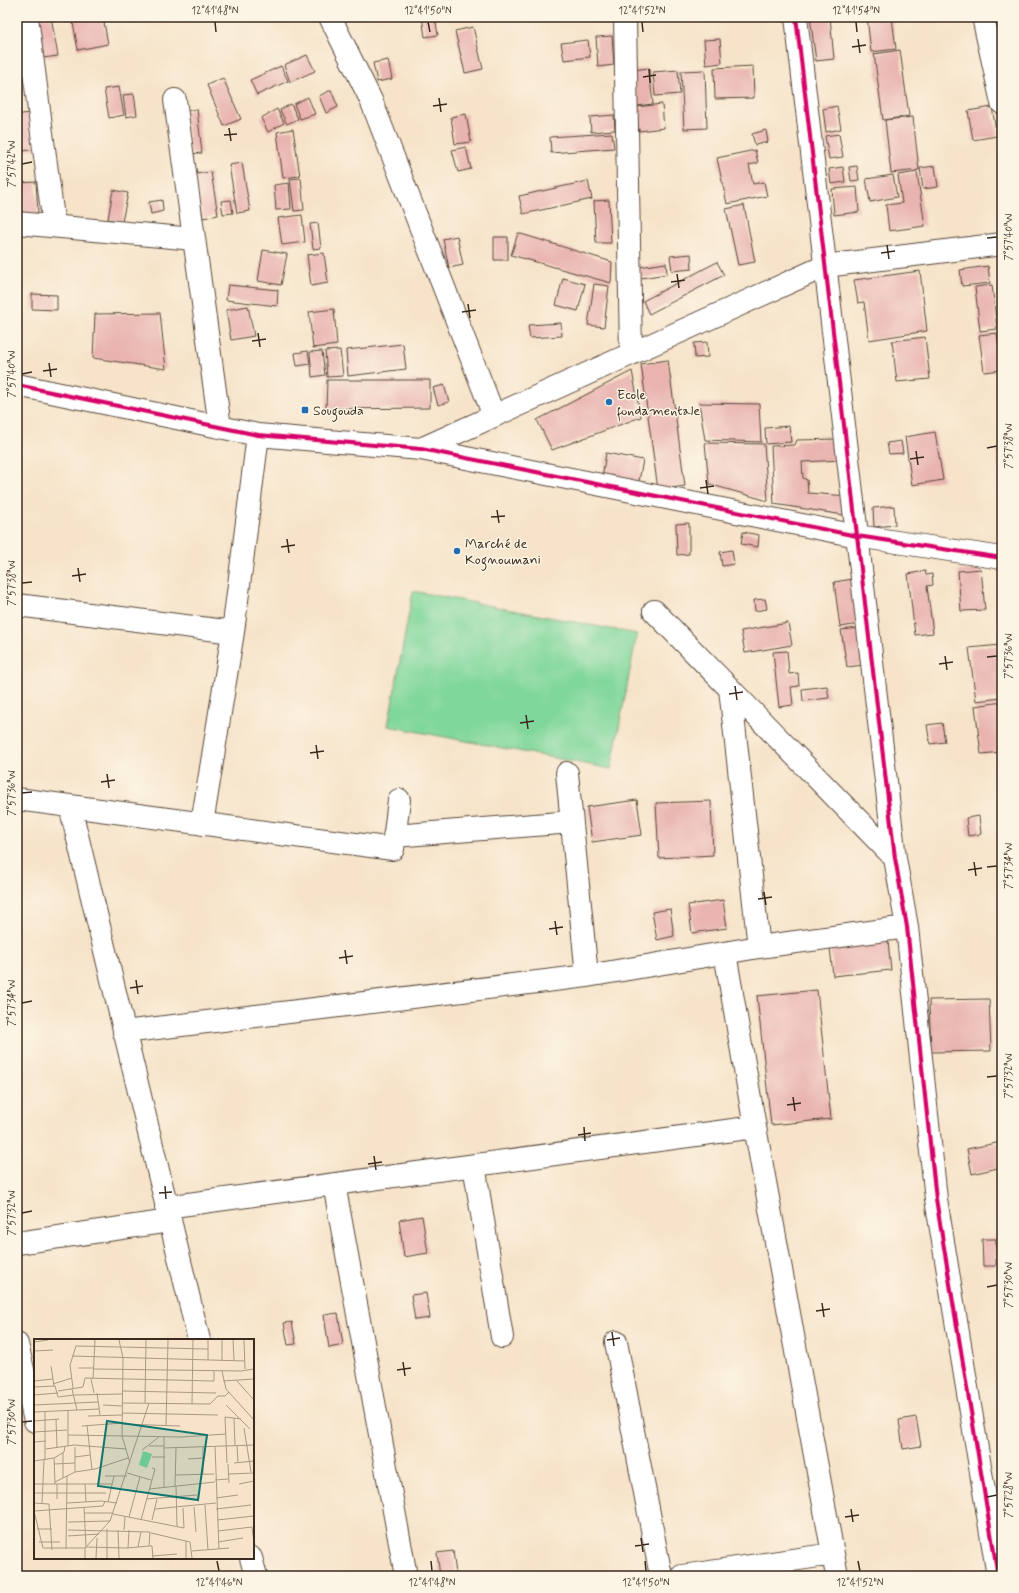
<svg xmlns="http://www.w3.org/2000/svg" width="1019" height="1593" font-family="Mynerve,sans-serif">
<rect width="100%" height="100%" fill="#fcf5e5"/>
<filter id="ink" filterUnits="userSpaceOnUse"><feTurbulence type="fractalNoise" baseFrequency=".025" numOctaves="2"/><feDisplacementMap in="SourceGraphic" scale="8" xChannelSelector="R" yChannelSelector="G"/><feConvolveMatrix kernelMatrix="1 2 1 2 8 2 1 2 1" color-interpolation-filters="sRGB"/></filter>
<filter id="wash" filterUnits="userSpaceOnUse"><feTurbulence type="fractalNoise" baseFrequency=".012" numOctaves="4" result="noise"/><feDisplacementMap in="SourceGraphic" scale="16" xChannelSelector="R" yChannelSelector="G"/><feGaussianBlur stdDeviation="0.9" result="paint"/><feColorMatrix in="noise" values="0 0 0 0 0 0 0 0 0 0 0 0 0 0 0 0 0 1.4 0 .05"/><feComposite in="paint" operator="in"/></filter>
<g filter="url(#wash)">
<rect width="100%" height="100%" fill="#f6e3c9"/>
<!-- green -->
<path fill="#80d79c" stroke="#5e805d" d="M 413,591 L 637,634 L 611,769 L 388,726 Z"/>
<g id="blocks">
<!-- building -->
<path fill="#e9b4b0" d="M 36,17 L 51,17 L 58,56 L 43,58 Z
M 72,17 L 103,17 L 108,44 L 78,50 Z
M 422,17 L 435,17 L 438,35 L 425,37 Z
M 810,17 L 830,17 L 834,59 L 816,61 Z
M 867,17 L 892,17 L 896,49 L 871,52 Z
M 473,27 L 483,69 L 465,73 L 455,31 Z
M 17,29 L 21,47 L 17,47 Z
M 612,36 L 614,65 L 598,67 L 596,37 Z
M 720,39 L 722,63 L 706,65 L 704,40 Z
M 588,40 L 590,57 L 564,60 L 561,43 Z
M 900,50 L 909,116 L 883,120 L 874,54 Z
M 307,55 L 315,71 L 290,82 L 284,65 Z
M 388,60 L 392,79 L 377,82 L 373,63 Z
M 281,66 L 288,81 L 257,95 L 250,80 Z
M 753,66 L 754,98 L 715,99 L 714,68 Z
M 649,68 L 653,104 L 637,106 L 633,70 Z
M 678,70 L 680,94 L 655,96 L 653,72 Z
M 705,70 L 707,128 L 684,129 L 681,71 Z
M 223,78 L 241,119 L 224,126 L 207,85 Z
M 119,87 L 124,115 L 109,118 L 104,89 Z
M 331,90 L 338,107 L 326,113 L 319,96 Z
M 134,94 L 137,115 L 126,117 L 123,95 Z
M 308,97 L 315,114 L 300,119 L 294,104 Z
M 291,104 L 298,119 L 287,124 L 280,110 Z
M 662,104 L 664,128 L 639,131 L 636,107 Z
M 837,106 L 841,129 L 826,132 L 823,109 Z
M 992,107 L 997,136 L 973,140 L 968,111 Z
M 197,109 L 202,153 L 191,154 L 185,111 Z
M 277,109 L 284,123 L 268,132 L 261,118 Z
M 28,113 L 35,149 L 18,152 L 17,144 L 17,115 Z
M 466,114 L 471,142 L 455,144 L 451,117 Z
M 614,115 L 615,130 L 591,132 L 590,117 Z
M 913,117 L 919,170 L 891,173 L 885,120 Z
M 293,129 L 300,176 L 283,178 L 277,132 Z
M 766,130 L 768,142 L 755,145 L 752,134 Z
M 612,133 L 614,148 L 551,153 L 550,137 Z
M 839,134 L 843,157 L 829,159 L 825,136 Z
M 466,147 L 471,169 L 458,172 L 452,150 Z
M 755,150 L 758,163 L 749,165 L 753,184 L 764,182 L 767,196 L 727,204 L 717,158 Z
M 242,163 L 250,211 L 237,213 L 229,165 Z
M 857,166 L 859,180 L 851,181 L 849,167 Z
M 935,166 L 938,187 L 923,189 L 920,168 Z
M 843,167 L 845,182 L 831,184 L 829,169 Z
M 211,172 L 218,215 L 203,218 L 195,174 Z
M 917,172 L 925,226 L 889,231 L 886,205 L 902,203 L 898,175 Z
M 893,175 L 897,197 L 870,202 L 866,179 Z
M 301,178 L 304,210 L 294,211 L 290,179 Z
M 588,181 L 592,199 L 523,214 L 519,196 Z
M 36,182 L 38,213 L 17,215 L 17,199 L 20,199 L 19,183 Z
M 289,183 L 291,209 L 276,210 L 274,185 Z
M 857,187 L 859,212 L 834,215 L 832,189 Z
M 113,190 L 128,193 L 122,222 L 108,219 Z
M 162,200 L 163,211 L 151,214 L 149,202 Z
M 231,200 L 233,213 L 223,214 L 221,201 Z
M 609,200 L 611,243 L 596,243 L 594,201 Z
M 744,205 L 755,262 L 738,265 L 726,209 Z
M 302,215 L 305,242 L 282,245 L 278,218 Z
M 318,223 L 321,248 L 313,249 L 310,224 Z
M 518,233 L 612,262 L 611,283 L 511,255 Z
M 457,236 L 463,265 L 449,268 L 443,239 Z
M 494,237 L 508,237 L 508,260 L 494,260 Z
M 263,250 L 287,254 L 281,285 L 258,281 Z
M 324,253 L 328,283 L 311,286 L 307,255 Z
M 691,254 L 692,269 L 672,271 L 670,256 Z
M 717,262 L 724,275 L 649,314 L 643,301 Z
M 666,263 L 667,274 L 641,278 L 639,267 Z
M 988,266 L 990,283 L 962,286 L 960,270 Z
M 920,271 L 927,331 L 869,340 L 864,302 L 858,303 L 854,280 Z
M 563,278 L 585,284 L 578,311 L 556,305 Z
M 594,284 L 609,286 L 604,327 L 588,325 Z
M 228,285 L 278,290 L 277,306 L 226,300 Z
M 992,285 L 997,329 L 980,331 L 975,287 Z
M 32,294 L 57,295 L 57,310 L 32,309 Z
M 248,306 L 254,336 L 231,340 L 226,310 Z
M 334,309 L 337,345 L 313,348 L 309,312 Z
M 160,313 L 166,369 L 93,358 L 95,314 Z
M 561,323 L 562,336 L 530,338 L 528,325 Z
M 997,333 L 1002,370 L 984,372 L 979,335 Z
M 925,337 L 930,379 L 897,382 L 892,341 Z
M 707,342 L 708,357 L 695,358 L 694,343 Z
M 403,344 L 406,369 L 348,376 L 346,350 Z
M 340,350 L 343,376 L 327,377 L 325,351 Z
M 308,351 L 310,364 L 297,366 L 295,353 Z
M 322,351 L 325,375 L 312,377 L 310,352 Z
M 668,360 L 685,486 L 658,490 L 641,364 Z
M 632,371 L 641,417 L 552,450 L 537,420 Z
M 327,380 L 430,380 L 430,408 L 326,409 Z
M 444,385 L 449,402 L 438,405 L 433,388 Z
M 699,403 L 759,404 L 761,442 L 705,440 Z
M 789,426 L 791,442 L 766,444 L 765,428 Z
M 935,432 L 943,480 L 912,485 L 905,437 Z
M 841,439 L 842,460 L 802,462 L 803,478 L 807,480 L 808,493 L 848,496 L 850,516 L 774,504 L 771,446 L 795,445 L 797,440 Z
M 901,441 L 903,453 L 889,454 L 887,443 Z
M 705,443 L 764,444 L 768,501 L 709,484 Z
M 1002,451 L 1002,472 L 1000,473 L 997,452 Z
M 606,453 L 643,460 L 638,486 L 602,478 Z
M 894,506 L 895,525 L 874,527 L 873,508 Z
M 689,523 L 689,554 L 677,555 L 676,524 Z
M 743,532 L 759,535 L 758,547 L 741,544 Z
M 732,550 L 734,564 L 722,566 L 720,552 Z
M 981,569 L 985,610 L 961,611 L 958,571 Z
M 925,571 L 926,575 L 932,574 L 933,585 L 927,586 L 933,633 L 915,635 L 908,574 Z
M 853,579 L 860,624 L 840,627 L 834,582 Z
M 765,599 L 767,609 L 755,611 L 754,600 Z
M 788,623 L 792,645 L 745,653 L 741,631 Z
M 859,628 L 864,665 L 847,667 L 841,630 Z
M 1001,645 L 1002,698 L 976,701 L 969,648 Z
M 787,651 L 789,674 L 798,673 L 799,686 L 791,687 L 793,705 L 779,707 L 773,652 Z
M 827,686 L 829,698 L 803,701 L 802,689 Z
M 1002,702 L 1002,752 L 981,754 L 975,706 Z
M 942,723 L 945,742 L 930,744 L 927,725 Z
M 637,800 L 642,835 L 592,842 L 587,807 Z
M 711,801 L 713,855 L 659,858 L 656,803 Z
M 979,816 L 981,834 L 968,836 L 966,818 Z
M 723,900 L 727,928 L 692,933 L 688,905 Z
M 670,909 L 674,936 L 657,940 L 652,912 Z
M 888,941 L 891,970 L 833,976 L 830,947 Z
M 817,990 L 831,1119 L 771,1125 L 757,996 Z
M 989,999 L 991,1051 L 931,1052 L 929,1000 Z
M 1001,1142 L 1002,1167 L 972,1174 L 967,1149 Z
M 422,1216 L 428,1253 L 404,1257 L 399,1220 Z
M 982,1239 L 996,1239 L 996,1266 L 983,1266 Z
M 426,1293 L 430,1318 L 415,1320 L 411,1295 Z
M 338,1313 L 343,1345 L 329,1348 L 324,1315 Z
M 292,1322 L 296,1344 L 288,1345 L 284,1323 Z
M 916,1417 L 921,1446 L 903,1449 L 899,1420 Z
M 453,1551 L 456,1574 L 440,1576 L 437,1553 Z"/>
</g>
</g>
<g filter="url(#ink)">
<use href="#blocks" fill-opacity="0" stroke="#574638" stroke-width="1"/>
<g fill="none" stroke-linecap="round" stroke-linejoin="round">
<defs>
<path id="minor" d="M 27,17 L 54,226
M 330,17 L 371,100 L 494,416
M 625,17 L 631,354
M 796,17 L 895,858 L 907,927 L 936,1199 L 998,1576
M 983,17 L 1002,103
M 175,100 L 220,427
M 17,223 L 194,239
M 17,385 L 258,435 L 421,449 L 857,536 L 1002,558
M 421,449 L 825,266 L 1002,244
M 17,605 L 233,632
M 654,611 L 895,858
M 730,689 L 759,947
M 567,773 L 587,976
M 17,799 L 393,849 L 399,800
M 70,806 L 199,1340
M 202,824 L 233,632 L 258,435
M 394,836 L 572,822
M 725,953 L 755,1127 L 837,1576
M 124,1032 L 587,976 L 759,947 L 907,927
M 474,1165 L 502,1337
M 334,1184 L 406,1576
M 166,1207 L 755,1127
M 17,1243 L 170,1221
M 616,1342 L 661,1576
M 17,1344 L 35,1421
M 251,1558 L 256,1576
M 682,1576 L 833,1554"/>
</defs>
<!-- minor casing -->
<use href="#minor" stroke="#574638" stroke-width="24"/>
<!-- minor -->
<use href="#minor" stroke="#fff" stroke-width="22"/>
<defs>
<path id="cycleway" d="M 796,17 L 895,858 L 907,927 L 936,1199 L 998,1576
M 17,385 L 258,435 L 421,449 L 857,536 L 1002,558"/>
</defs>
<!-- cycleway casing -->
<use href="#cycleway" stroke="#fcf5e5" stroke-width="6"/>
<!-- cycleway -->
<use href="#cycleway" stroke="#d6006c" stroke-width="4"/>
</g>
</g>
<!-- ticks -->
<path fill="none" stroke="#3b2a1e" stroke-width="1.5" d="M 215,22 L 216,32M 428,22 L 430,32M 642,22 L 643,32M 856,22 L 857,32M 858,39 L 860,53M 852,47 L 866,45M 649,69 L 650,83M 643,77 L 656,75M 439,98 L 441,112M 433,106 L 447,104M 229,128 L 231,141M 224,135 L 237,134M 22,164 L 32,162M 987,238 L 997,237M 887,245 L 889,259M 881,253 L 895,251M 677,274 L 679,288M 671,282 L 685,280M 468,304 L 470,318M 462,312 L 476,310M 258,333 L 260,347M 252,341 L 266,339M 49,363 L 51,377M 43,371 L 57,369M 22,374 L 32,372M 987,448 L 997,446M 916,451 L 918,465M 910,459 L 924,457M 706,480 L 708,494M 700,488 L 714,486M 497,510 L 499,523M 491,517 L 505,516M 287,539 L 289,553M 281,547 L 295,545M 78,568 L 80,582M 72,576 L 86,574M 22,583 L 32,582M 945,656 L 947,670M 987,657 L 997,656M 939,664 L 953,662M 735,686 L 737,700M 729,694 L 743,692M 526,715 L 528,729M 520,723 L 534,721M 316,745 L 318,759M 310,753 L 324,751M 107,774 L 109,788M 101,782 L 115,780M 22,793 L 32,792M 974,862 L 976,876M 987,867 L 997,866M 968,870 L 982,868M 764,892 L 766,905M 758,899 L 772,897M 555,921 L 557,935M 549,929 L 563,927M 345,950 L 347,964M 339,958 L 353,956M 136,980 L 138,994M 130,988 L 143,986M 22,1003 L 32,1001M 987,1077 L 997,1076M 793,1097 L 795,1111M 787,1105 L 801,1103M 584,1127 L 585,1141M 578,1135 L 591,1133M 374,1156 L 376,1170M 368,1164 L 382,1162M 165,1186 L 166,1199M 159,1193 L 172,1192M 22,1213 L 32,1211M 987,1287 L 997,1285M 822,1303 L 824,1317M 816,1311 L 830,1309M 612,1332 L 614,1346M 607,1340 L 620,1338M 403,1362 L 405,1376M 397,1370 L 411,1368M 22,1422 L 32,1421M 987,1497 L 997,1495M 851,1509 L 853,1522M 845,1517 L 859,1515M 641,1538 L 643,1552M 635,1546 L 649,1544M 217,1561 L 219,1571M 431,1561 L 432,1571M 645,1561 L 646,1571M 858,1561 L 860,1571"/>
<!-- markers -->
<g fill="#1f6fb2" stroke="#fcf5e5" stroke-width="1.5">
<circle cx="609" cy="402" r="4"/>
<rect x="301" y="406" width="8" height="8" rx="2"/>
<circle cx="457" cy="551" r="4"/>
</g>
<g text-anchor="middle" stroke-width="3" stroke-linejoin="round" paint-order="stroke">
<!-- poi labels -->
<g font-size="14" fill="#3b2a1e" stroke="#fcf5e5" text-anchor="start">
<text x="617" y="399">Ecole<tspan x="617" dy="16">fondamentale</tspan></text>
<text x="313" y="415">Sougouda</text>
<text x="465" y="548">Marché de<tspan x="465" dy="16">Kognoumani</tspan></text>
</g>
</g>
<!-- overview -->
<g transform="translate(34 1339)">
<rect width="220" height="220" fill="#f6e3c9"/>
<path d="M 109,112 L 118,115 L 113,129 L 105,126 Z" fill="#80d79c"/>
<path fill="none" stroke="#ab9985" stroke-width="1" d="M 85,1 L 89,19 L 88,97 L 96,124M 174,1 L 174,21M 188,1 L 188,21M 199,1 L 200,21M 210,1 L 211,30M 0,3 L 14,1M 0,12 L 19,11M 38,17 L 211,22M 17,27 L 20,47M 44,29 L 60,29M 60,30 L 207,32 L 220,30M 188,32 L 192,50 L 220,81M 57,40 L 60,54M 59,40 L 61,1M 0,42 L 19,40M 189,42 L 220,40M 203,42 L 220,61M 19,45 L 38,39M 0,48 L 21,47 L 24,58 L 40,56M 39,49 L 36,26 L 42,7 L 174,10M 38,50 L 43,71M 24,52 L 49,48 L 51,39 L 180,42 L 180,32M 89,52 L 182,54M 63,54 L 66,76M 0,56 L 24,54M 40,56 L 89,55M 88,64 L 176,65 L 184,57 L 191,57 L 195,53M 111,64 L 112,1M 158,65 L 159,1M 0,66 L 64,63M 69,66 L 88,67M 192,66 L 216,90M 11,72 L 11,121M 0,73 L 65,70M 88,74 L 184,76M 54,77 L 88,76M 200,79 L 201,106M 22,80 L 23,108M 0,82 L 25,80M 88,85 L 146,87M 53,86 L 58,131M 132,86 L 134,1M 48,87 L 88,84M 210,89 L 217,133M 0,93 L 33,91M 34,96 L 148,98 L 192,95M 0,103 L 12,102M 34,107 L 34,71M 115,107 L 130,107M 181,107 L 185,210M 203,107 L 204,123M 41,108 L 41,133M 169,108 L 169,135M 130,109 L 220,106M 12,110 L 40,106 L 92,110M 108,111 L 125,98M 29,114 L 29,139M 41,118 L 56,116M 118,118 L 131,118M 20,119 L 21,145M 154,120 L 169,119M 0,122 L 20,119 L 30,113 L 31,107M 193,124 L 191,78 L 207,80M 200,124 L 220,122M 20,125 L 41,124M 194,125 L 195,144M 93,134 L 117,141M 194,135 L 220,134M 141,136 L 180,135M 71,137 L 93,137M 181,141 L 194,140M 21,143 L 41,133 L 61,130 L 94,119M 0,145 L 78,145M 23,145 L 23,160M 51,145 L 52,163M 205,145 L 220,142M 141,147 L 142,109M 142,147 L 143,187M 130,148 L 130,98M 115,150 L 181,143M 0,154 L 72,154M 182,159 L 204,156M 112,160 L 163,156M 74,163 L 80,137M 0,164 L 15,165 L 18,211M 8,164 L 10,121M 33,164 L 67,162 L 83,164M 171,166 L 174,211M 50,168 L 52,208 L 93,209 L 115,207M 160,168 L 162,193M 121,170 L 182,164M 182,170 L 217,166M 0,172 L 9,209 L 51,209M 0,172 L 69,167 L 71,162M 50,174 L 79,174M 79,175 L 150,189 L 149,169M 95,178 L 106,138M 107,181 L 121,130 L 118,129M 118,181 L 123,160M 183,181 L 220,177M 34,183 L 76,182M 3,190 L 18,190M 73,190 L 73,219M 34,191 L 116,193 L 115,207 L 118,207 L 119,219M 84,191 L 85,219M 90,191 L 91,178M 184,192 L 218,188 L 220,204M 117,194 L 156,203 L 158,219M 34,197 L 65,195M 5,203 L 26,203M 184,203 L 209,199M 104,208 L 107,193M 94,209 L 95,191M 32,210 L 33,137M 158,212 L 195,209M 118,217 L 143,215M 51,219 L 51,209 L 76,182 L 115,64M 62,219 L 63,199M 152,219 L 152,202"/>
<path fill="#0f766e" fill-opacity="0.15" stroke="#0f766e" stroke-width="2" d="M 73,82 L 173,96 L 164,161 L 64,147 Z"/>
<rect width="220" height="220" fill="none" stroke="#3b2a1e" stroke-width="2"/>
</g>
<!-- margin -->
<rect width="1019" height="1593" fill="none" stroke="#fcf5e5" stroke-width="44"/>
<rect x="22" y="22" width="975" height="1549" fill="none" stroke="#3b2a1e" stroke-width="1.5"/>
<g font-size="10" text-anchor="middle" fill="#3b2a1e">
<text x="215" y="14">12°41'48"N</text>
<text x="428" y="14">12°41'50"N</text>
<text x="642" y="14">12°41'52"N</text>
<text x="856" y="14">12°41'54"N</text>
<text transform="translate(11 164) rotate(-90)" y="4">7°57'42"W</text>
<text transform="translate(1008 237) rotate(-90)" y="4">7°57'40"W</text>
<text transform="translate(11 374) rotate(-90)" y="4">7°57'40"W</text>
<text transform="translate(1008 446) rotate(-90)" y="4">7°57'38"W</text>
<text transform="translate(11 583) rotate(-90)" y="4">7°57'38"W</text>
<text transform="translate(1008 656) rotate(-90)" y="4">7°57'36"W</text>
<text transform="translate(11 793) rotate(-90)" y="4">7°57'36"W</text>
<text transform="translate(1008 866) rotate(-90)" y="4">7°57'34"W</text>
<text transform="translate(11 1003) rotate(-90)" y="4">7°57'34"W</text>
<text transform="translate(1008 1076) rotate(-90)" y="4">7°57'32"W</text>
<text transform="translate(11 1213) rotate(-90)" y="4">7°57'32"W</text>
<text transform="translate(1008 1285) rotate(-90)" y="4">7°57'30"W</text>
<text transform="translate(11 1422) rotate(-90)" y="4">7°57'30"W</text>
<text transform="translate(1008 1495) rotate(-90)" y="4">7°57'28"W</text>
<text x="219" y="1586">12°41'46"N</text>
<text x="432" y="1586">12°41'48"N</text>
<text x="646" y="1586">12°41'50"N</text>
<text x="860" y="1586">12°41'52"N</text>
</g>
</svg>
